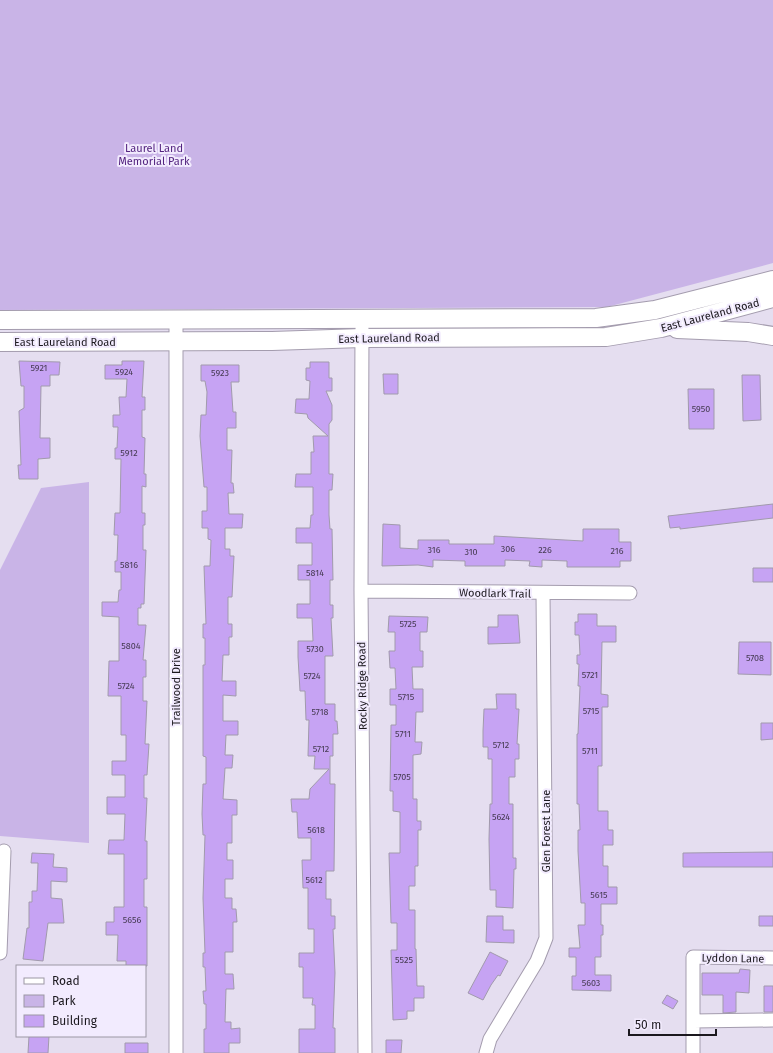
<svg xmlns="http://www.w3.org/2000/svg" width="773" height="1053" font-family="'Fira Sans',sans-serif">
<rect width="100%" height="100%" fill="#e5def0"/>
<!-- green -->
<path fill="#c9b4e7" d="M 0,0 L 773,0 L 773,263 L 607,307 L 0,310 Z
M 89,482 L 89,843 L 0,836 L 0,570 L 41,488 Z"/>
<!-- building -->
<path fill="#c6a3f3" stroke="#a19aac" d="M 19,361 L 60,362 L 59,375 L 50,375 L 50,386 L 41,386 L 40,438 L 50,438 L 50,458 L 38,459 L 38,479 L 19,479 L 18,465 L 21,465 L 19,411 L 24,408 L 24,386 L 21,386 Z
M 122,361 L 144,361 L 142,397 L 145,397 L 145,410 L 142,410 L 142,437 L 145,438 L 144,474 L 146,474 L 146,487 L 142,486 L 142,513 L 145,513 L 145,525 L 143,525 L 143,550 L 146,550 L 144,604 L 141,604 L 141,608 L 138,608 L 138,625 L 146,625 L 143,660 L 146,660 L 146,677 L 143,677 L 143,701 L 147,701 L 145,744 L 149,744 L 147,775 L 144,775 L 144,798 L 147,798 L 145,841 L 147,841 L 147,879 L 144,879 L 144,907 L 147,907 L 147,966 L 126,966 L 126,961 L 117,961 L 118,935 L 106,935 L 106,922 L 114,922 L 114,907 L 124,907 L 124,854 L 108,854 L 109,840 L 124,840 L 125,814 L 107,814 L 107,797 L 125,797 L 125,775 L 112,775 L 112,761 L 126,761 L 126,735 L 121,735 L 121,696 L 108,696 L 109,661 L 119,661 L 119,617 L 102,616 L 102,602 L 118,602 L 119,590 L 121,590 L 121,572 L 115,572 L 115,561 L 117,561 L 118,535 L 114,535 L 115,513 L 120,513 L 121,459 L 115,459 L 115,448 L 117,448 L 118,427 L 113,427 L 113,415 L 120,415 L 119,397 L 126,397 L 127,379 L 105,379 L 105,365 L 122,365 Z
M 310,362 L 329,362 L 329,378 L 332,378 L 332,391 L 326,391 L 332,405 L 332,420 L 329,424 L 329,474 L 333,474 L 332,490 L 329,490 L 329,515 L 330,529 L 332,529 L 333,580 L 330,580 L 330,605 L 333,605 L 333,618 L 331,618 L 333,656 L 325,656 L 325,704 L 335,704 L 335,721 L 337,721 L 338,734 L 333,734 L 333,756 L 330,756 L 330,784 L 335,784 L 334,871 L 326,871 L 326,899 L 331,899 L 331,916 L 335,916 L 335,929 L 333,929 L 335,973 L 333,1028 L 335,1028 L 335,1053 L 299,1053 L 299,1029 L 315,1029 L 315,1005 L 312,1005 L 313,998 L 303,998 L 303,967 L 299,967 L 299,953 L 314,953 L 314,929 L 308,929 L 308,888 L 303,888 L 302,860 L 311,860 L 311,838 L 298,838 L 297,812 L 292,812 L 291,799 L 309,799 L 310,789 L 329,769 L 314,769 L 315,756 L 308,756 L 309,720 L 306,720 L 305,691 L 300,691 L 298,657 L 298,641 L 313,641 L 312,618 L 297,618 L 297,604 L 310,604 L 310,580 L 298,580 L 298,565 L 312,565 L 312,543 L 296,543 L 296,528 L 310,528 L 311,515 L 313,515 L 313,487 L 295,487 L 296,474 L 311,474 L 311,452 L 314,452 L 313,436 L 328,436 L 308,418 L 307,414 L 295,413 L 296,399 L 309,399 L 310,381 L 306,380 L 306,368 L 310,368 Z
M 201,365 L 239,365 L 239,382 L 231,382 L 233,412 L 236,412 L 236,428 L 227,428 L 227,450 L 232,450 L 231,483 L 233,483 L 234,493 L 228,493 L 229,514 L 243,514 L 242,528 L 225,528 L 225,549 L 230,549 L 230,556 L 234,556 L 232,597 L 228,597 L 228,624 L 232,624 L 232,637 L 229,637 L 229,655 L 223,655 L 222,681 L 236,681 L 236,696 L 223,695 L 223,721 L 238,721 L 238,735 L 226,735 L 225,755 L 233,755 L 232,768 L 225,768 L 223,799 L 237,800 L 237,815 L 232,815 L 232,843 L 227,843 L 227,860 L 233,860 L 233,879 L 225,879 L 225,898 L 232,898 L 232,909 L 236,909 L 237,922 L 233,922 L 233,952 L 225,952 L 225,974 L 233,974 L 234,989 L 226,989 L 225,1022 L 231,1022 L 231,1029 L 240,1028 L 240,1043 L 229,1043 L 229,1053 L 204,1053 L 204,1029 L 206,1029 L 206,1004 L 204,1004 L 203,991 L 206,991 L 205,967 L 203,967 L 203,953 L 205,953 L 203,898 L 205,835 L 203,835 L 202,814 L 203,784 L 206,784 L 206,757 L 203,756 L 203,665 L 205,665 L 205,638 L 203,638 L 203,624 L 206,624 L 204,566 L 210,566 L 211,540 L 208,539 L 208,528 L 202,528 L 202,511 L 207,511 L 207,487 L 204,487 L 200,436 L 201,415 L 206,415 L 207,392 L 205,381 L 201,381 Z
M 383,374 L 398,374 L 398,394 L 384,394 Z
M 742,375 L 760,375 L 761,420 L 743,421 Z
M 688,389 L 714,389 L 714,429 L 689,429 Z
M 773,504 L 773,518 L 680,529 L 680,527 L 670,528 L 668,516 Z
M 383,524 L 400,525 L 400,548 L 418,549 L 418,540 L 449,540 L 449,544 L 494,544 L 494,536 L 583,541 L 583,529 L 619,529 L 619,542 L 631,542 L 631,561 L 620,561 L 620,567 L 567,567 L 567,561 L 542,560 L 542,567 L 529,566 L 530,561 L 505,560 L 505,566 L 465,566 L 465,561 L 433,560 L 433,567 L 418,565 L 382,566 Z
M 753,568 L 773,568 L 773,582 L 753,582 Z
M 578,614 L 597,614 L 597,626 L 616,626 L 616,642 L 602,642 L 601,694 L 608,695 L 608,707 L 602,707 L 602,766 L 598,766 L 598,811 L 608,811 L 608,830 L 613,830 L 613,845 L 603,845 L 603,866 L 608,866 L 608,887 L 617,887 L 617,904 L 601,904 L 601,925 L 603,925 L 603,935 L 601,935 L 601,957 L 595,957 L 595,975 L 611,975 L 611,991 L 572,990 L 572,976 L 576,976 L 576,957 L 569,957 L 569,948 L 580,948 L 578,925 L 585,925 L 585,903 L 581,903 L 578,851 L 578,830 L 580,830 L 579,804 L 577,804 L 577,734 L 578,734 L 580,686 L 578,686 L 579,664 L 577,664 L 577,655 L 580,655 L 579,635 L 575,635 L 575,622 L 578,622 Z
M 498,615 L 518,615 L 520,643 L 488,644 L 488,627 L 498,627 Z
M 389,616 L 428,617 L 427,632 L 420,632 L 420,651 L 423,651 L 423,667 L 412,667 L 413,689 L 423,689 L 423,712 L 416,712 L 415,742 L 422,742 L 421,754 L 413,755 L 413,799 L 417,799 L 417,821 L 421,821 L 421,830 L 418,830 L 418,866 L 415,866 L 415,886 L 409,886 L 409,910 L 415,910 L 415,949 L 416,949 L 417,986 L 424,986 L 424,998 L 414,998 L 414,1011 L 407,1011 L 407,1019 L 393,1020 L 391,950 L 397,950 L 397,923 L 391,923 L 389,853 L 400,853 L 400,812 L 393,811 L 393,791 L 390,791 L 391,725 L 396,725 L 396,705 L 390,705 L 390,689 L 396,689 L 395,668 L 390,668 L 389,651 L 395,651 L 395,632 L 388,632 Z
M 739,642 L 771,642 L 771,675 L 738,674 Z
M 496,694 L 516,694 L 516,709 L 519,709 L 517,744 L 519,744 L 519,759 L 515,759 L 515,777 L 509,777 L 509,804 L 513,804 L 513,858 L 516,858 L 516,869 L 514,869 L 513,908 L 496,907 L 496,890 L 490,890 L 489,839 L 490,804 L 492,804 L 492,759 L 488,759 L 488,747 L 483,747 L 483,731 L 484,709 L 497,709 Z
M 761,723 L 773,723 L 773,739 L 761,740 Z
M 773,852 L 773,867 L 683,867 L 683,853 Z
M 32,853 L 54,854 L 53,867 L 67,868 L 67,882 L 51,881 L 51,898 L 62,899 L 64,923 L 48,923 L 43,961 L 23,959 L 27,928 L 29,928 L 29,902 L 32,902 L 32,891 L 37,891 L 38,863 L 31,863 Z
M 487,916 L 503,916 L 503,930 L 514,930 L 514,943 L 486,942 Z
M 759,916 L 773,916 L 773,926 L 759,926 Z
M 490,952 L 508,961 L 500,976 L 498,975 L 491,985 L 483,1000 L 468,993 Z
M 740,969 L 750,970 L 749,993 L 736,992 L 736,1012 L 723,1013 L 723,995 L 702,995 L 702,973 L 739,973 Z
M 764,986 L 773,986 L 773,1012 L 764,1012 Z
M 667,995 L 678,1001 L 673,1009 L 662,1003 Z
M 29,1036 L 49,1036 L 48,1053 L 28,1053 Z
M 386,1040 L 402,1040 L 401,1053 L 386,1053 Z
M 125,1043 L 148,1043 L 148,1053 L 125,1053 Z"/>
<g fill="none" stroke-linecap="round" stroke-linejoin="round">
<defs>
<path id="minor" d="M 362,329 L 361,591 L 365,1053
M 361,591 L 630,593
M 0,953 L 4,851
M 693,1021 L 773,1020
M 176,1053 L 176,321
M 486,1053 L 490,1039 L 537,961 L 546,938 L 543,593
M 693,1053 L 693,957 L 773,958"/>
<path id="secondary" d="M 0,320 L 596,318 L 655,310 L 773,280
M 677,329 L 748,332 L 773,336
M 0,342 L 272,341 L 362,338 L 606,337 L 661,328 L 773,298"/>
</defs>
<!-- minor casing -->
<use href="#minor" stroke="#a49cae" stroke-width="15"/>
<!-- secondary casing -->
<use href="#secondary" stroke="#a49cae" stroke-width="20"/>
<!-- minor -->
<use href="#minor" stroke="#fff" stroke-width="13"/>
<!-- secondary -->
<use href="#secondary" stroke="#fff" stroke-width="18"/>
</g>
<g text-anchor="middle" stroke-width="4" stroke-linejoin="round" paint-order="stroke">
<!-- number labels -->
<g font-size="9" fill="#463b53">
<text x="39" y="371">5921</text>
<text x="124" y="375">5924</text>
<text x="220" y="376">5923</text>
<text x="701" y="412">5950</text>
<text x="129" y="456">5912</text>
<text x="508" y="552">306</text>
<text x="434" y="553">316</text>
<text x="545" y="553">226</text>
<text x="617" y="554">216</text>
<text x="471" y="555">310</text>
<text x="129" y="568">5816</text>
<text x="315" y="576">5814</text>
<text x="408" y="627">5725</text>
<text x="131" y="649">5804</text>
<text x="315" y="652">5730</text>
<text x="755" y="661">5708</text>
<text x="590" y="678">5721</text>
<text x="312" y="679">5724</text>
<text x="126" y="689">5724</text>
<text x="406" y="700">5715</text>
<text x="591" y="714">5715</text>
<text x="320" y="715">5718</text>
<text x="403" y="737">5711</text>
<text x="501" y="748">5712</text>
<text x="321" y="752">5712</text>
<text x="590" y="754">5711</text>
<text x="402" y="780">5705</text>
<text x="501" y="820">5624</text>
<text x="316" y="833">5618</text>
<text x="314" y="883">5612</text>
<text x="599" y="898">5615</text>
<text x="132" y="923">5656</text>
<text x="404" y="963">5525</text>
<text x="591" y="986">5603</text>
</g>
<!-- park labels -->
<g font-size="11" fill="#53237f" stroke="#f2ebfe">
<text x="154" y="152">Laurel Land<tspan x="154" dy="13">Memorial Park</tspan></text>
</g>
<!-- street labels -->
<g font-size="11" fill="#1b181e" stroke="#f2ebfe">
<text transform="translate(710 315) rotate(-15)" y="4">East Laureland Road</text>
<text transform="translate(389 338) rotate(-1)" y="4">East Laureland Road</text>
<text x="65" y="346">East Laureland Road</text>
<text transform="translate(495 593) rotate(1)" y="4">Woodlark Trail</text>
<text transform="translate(362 686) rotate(-91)" y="4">Rocky Ridge Road</text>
<text transform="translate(176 687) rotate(-90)" y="4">Trailwood Drive</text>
<text transform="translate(546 831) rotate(-90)" y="4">Glen Forest Lane</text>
<text transform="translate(733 958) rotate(1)" y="4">Lyddon Lane</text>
</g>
</g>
<!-- legend -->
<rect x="16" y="965" width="130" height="72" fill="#f2ebfe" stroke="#9c97a4"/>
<rect x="24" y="978" width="20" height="6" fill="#ffffff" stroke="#9c97a4"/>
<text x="52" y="985" font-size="12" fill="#1b181e">Road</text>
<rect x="24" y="995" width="20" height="12" fill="#c9b4e7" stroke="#9c97a4"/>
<text x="52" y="1005" font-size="12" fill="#1b181e">Park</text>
<rect x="24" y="1015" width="20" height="12" fill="#c6a3f3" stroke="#9c97a4"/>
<text x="52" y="1025" font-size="12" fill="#1b181e">Building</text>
<!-- scale -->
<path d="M629 1029v6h87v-6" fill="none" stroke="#1b181e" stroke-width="2"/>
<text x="635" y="1029" font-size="12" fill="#1b181e" stroke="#f2ebfe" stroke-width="3" paint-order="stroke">50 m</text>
</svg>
